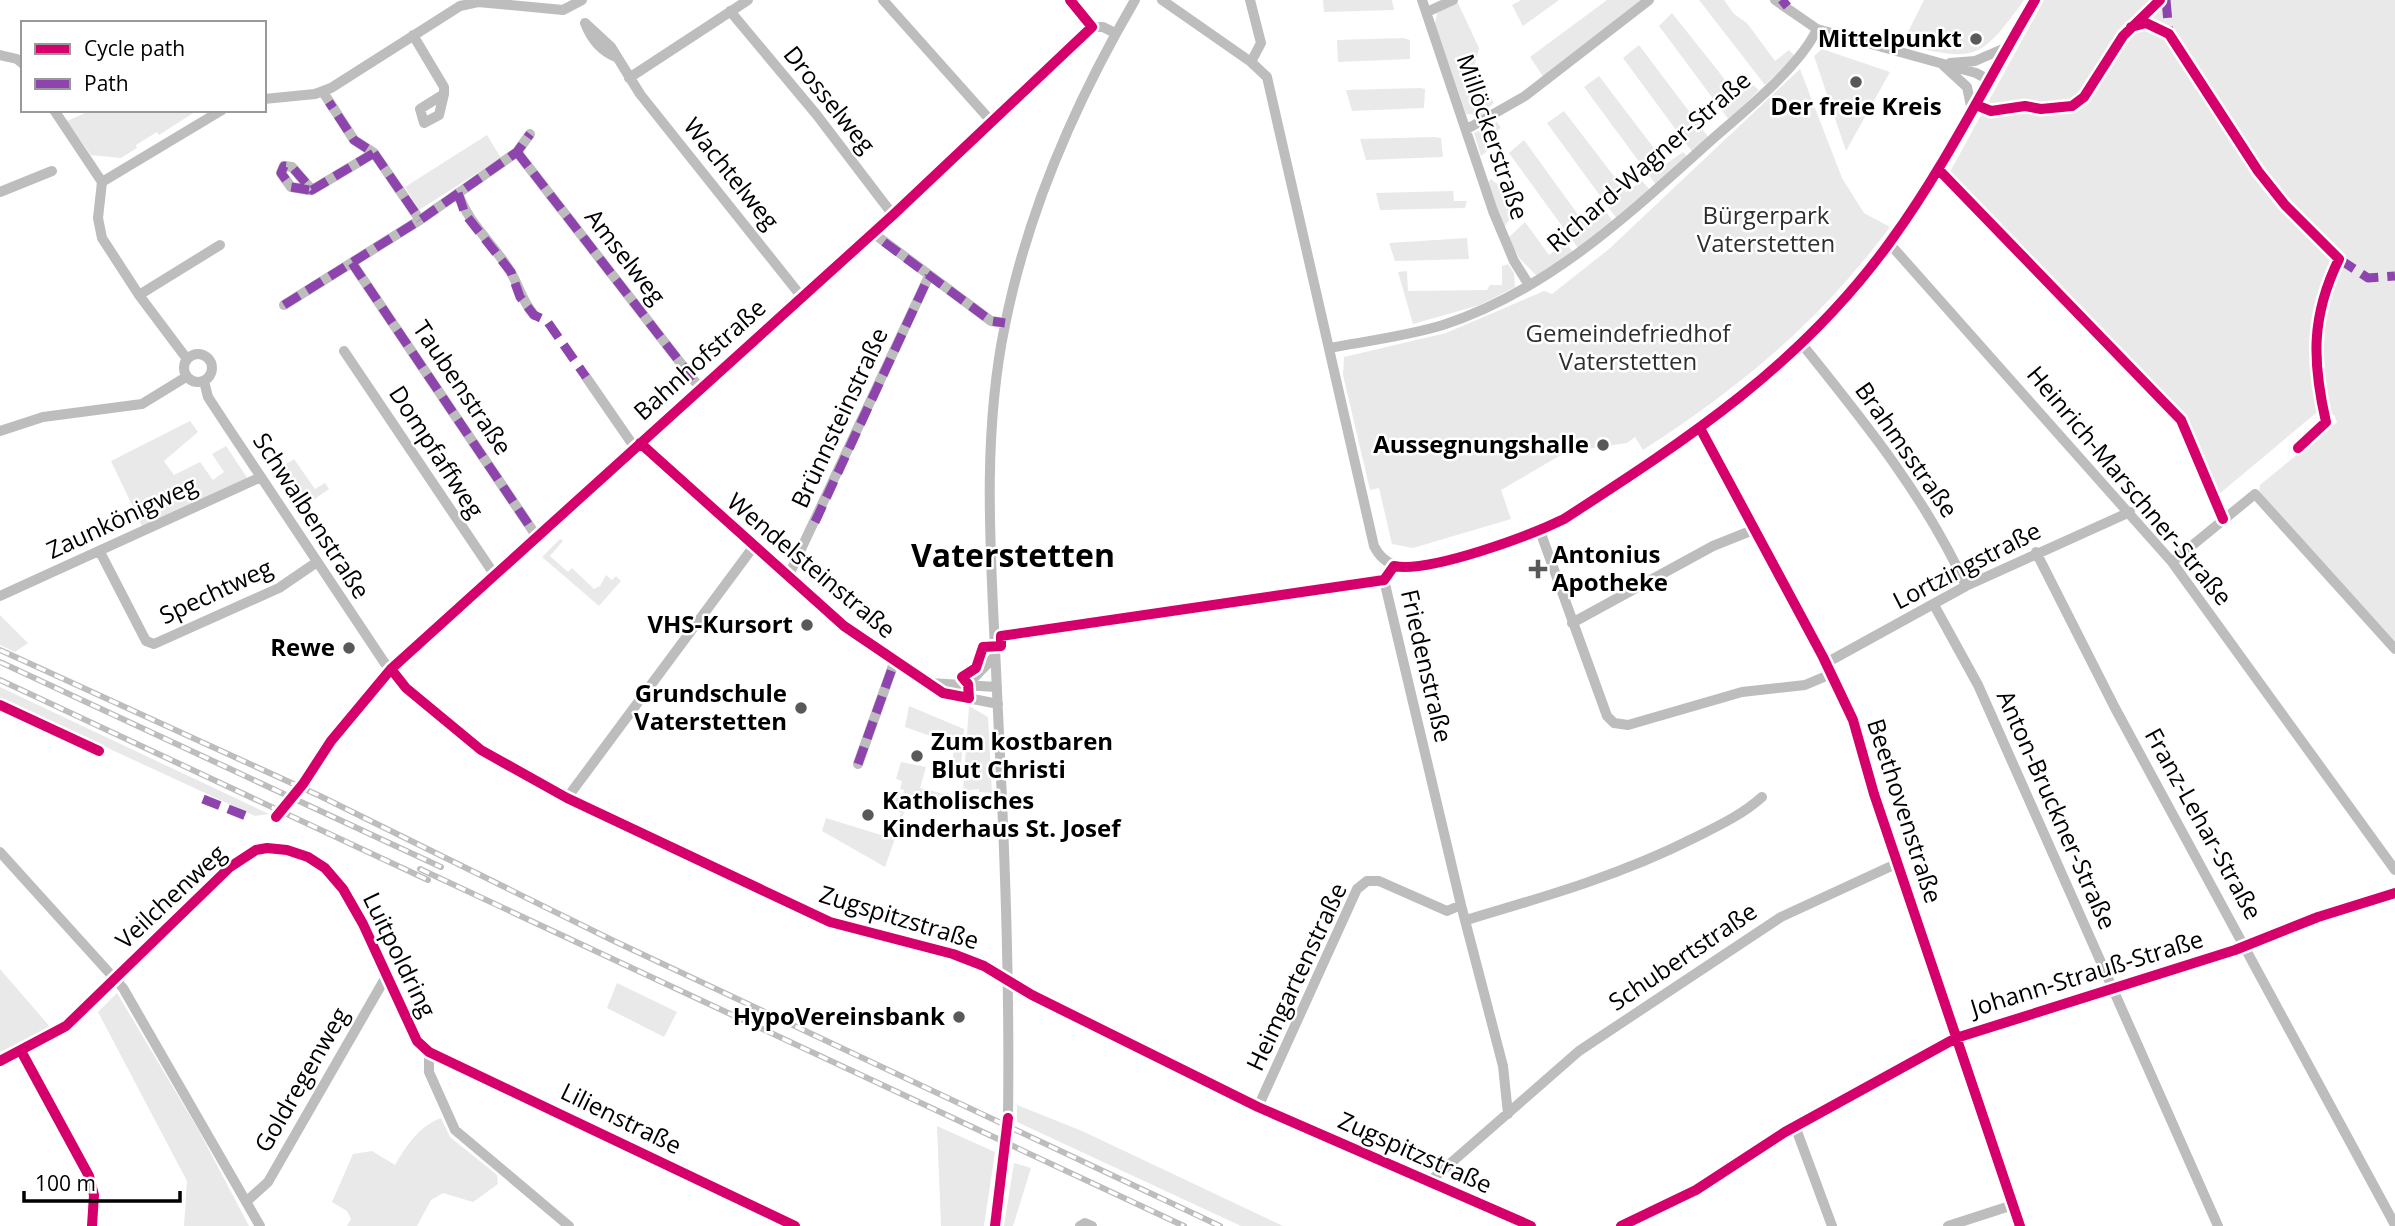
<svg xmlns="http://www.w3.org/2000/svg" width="2395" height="1226" font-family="'Open Sans',sans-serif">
<rect width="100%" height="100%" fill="#fff"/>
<!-- green -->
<path fill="#e9e9e9" d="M 1323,0 L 1392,0 L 1394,10 L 1324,12 Z
M 1521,0 L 1559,0 L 1523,26 L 1512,5 Z
M 1607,0 L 1643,0 L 1544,78 L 1530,57 Z
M 1699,0 L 1724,0 L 1734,14 L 1747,23 L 1775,61 L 1789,50 L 1795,56 L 1765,85 Z
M 1924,0 L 2024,0 C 1980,61 1976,62 1902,44 Z
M 2044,0 L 2395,0 L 2395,641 L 2259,493 L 2260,485 L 2337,422 L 2334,415 L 2316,413 L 2212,500 L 2178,422 L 1945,181 Z
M 1457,1 L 1479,48 L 1474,67 L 1494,103 L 1481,115 L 1466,114 L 1435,24 L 1437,13 Z
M 1672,13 L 1738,96 L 1753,85 L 1759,90 L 1729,120 L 1659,26 Z
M 1404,38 L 1410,40 L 1410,59 L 1338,62 L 1337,40 Z
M 1639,45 L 1709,138 L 1693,153 L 1623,58 Z
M 1822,49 L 1890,72 L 1846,151 L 1814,56 Z
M 1800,69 L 1842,178 L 1864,213 L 1890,227 C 1819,322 1742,386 1643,450 L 1635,437 L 1627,443 L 1566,452 L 1501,490 L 1511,519 L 1413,548 L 1392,544 L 1379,488 L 1370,490 L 1343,375 L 1344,357 L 1446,333 L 1544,291 L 1552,294 L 1609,249 Z
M 1599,76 L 1666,164 L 1683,152 L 1688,157 L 1657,186 L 1584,87 Z
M 1420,88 L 1425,89 L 1424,108 L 1352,111 L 1346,90 Z
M 92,110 L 198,110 L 159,135 L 157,132 L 136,145 L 137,148 L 121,158 L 91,155 L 67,121 Z
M 1564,111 L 1626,192 L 1642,181 L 1651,191 L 1617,219 L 1547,123 Z
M 1497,122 L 1501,128 L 1494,133 L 1500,141 L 1481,156 L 1474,133 Z
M 487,135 L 501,158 L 419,210 L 405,187 Z
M 1434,137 L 1441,138 L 1443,157 L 1366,160 L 1360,139 Z
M 1524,140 L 1587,227 L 1607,213 L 1613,222 L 1578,248 L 1509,153 Z
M 1491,179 L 1507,192 L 1518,207 L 1503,229 L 1486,184 Z
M 1453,191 L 1454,201 L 1467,201 L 1465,208 L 1380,210 L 1376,193 Z
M 1525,222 L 1549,255 L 1566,243 L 1573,252 L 1537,276 L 1520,259 L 1508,238 Z
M 1467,238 L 1469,259 L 1395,261 L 1389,243 Z
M 1508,264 L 1514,273 L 1515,287 L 1480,305 L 1413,324 L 1398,272 L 1407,271 L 1408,291 L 1487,290 L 1490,285 L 1502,285 L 1502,266 Z
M 190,421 L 198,432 L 164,461 L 174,475 L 200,462 L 213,480 L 224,472 L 212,454 L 226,446 L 248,479 L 142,526 L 111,461 Z
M 294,459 L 315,489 L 325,483 L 329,489 L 309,503 L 300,489 L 291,494 L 275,471 Z
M 560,539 L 563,541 L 550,556 L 568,572 L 572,568 L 594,589 L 600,586 L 606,575 L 612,580 L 616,576 L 621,581 L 599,606 L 542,557 Z
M 0,615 L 28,643 L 15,652 L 0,645 Z
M 0,687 L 269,814 L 255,816 L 99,744 L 82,748 L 0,713 Z
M 909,706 L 964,729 L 960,776 L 951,774 L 954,749 L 951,743 L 905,727 Z
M 969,706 L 988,717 L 992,793 L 979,792 L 979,789 L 963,791 Z
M 901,762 L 926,767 L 920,788 L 949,795 L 946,810 L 901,799 L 907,804 L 885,867 L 822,831 L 826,818 L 881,835 L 884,828 L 895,832 L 901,813 L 886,803 L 888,798 L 895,800 L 898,793 L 903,794 L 904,790 L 900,789 L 902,781 L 896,779 Z
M 0,969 L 51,1028 L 0,1052 Z
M 617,983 L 677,1012 L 664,1037 L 607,1008 Z
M 117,993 L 199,1131 L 249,1226 L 184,1226 L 187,1181 L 98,1012 Z
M 1017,1105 L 1082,1131 L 1283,1226 L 1241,1226 L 1017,1122 Z
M 441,1118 L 450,1137 L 497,1175 L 498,1184 L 473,1202 L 443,1193 L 431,1200 L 417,1226 L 347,1226 L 351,1219 L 347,1211 L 332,1202 L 353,1154 L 372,1151 L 395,1165 C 407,1145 418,1127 441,1118 Z
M 937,1126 L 995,1152 L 984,1226 L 941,1226 Z
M 1014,1163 L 1031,1168 L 1013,1226 L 1004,1226 Z"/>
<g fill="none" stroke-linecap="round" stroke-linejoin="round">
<!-- minor-tunnel -->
<path stroke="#d9d9d9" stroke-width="10" stroke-dasharray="10 5" stroke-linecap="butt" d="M 1005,1156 L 1008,1118"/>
<!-- minor -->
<path stroke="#bdbdbd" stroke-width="10" d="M 883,0 L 991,121
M 1070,0 L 1092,27
M 1162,0 L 1251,62 L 1267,77 L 1374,546 C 1385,568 1402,568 1425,566 L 1540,531 L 1564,519 C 1689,438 1801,365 1890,242 C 1946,165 1987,81 2035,0
M 1250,0 L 1261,43 L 1251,62
M 1422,0 L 1493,211 L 1514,261 L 1529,285
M 1775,0 L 1817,29 L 1976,73 L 1989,80
M 730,11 L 816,114 L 893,215
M 1427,12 L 1453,0
M 413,35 L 444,87 L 444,94 L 420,109 L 424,123 L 439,115 L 444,94
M 0,55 L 17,59 L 23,64
M 616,57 C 601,51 591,39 585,23 L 611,47 L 640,94 L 801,296
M 1950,63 L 1975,61 L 2005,48
M 1943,65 L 1967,87 L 1972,111
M 629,78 L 748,0
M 264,99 L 315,94 L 331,88 L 460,6 L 478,2 L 563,10 L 582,0
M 54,110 L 102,182 L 98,218 L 102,238 L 139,295 L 187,359
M 1467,129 L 1525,96 L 1649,0
M 517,152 L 700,388
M 374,153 L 420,220
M 102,182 L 222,110
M 309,190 L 291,187 L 281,173 L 284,166 L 292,167 L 312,190 L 374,153 L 354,140 L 323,92
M 0,192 L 52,171
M 458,193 C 469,225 493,243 510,271 C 520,287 520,298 534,315
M 873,233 L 991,321 L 1005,323
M 1889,243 L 2172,562 L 2395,870
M 352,263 L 537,537
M 139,295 L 220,245
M 284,305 L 420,220 L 517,152 L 530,134
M 1801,343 C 1863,420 1925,496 1966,586
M 1329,348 C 1367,341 1407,336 1443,325 C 1551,290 1633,210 1716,136 C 1746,110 1801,65 1817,29
M 344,351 L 494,574
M184 368a14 14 0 1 1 28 0a14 14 0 1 1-28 0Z
M 586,377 L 635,448
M 204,381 L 208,397 L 225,423 L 384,662 L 406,688 L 481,750 L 567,798 L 830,922 L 953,954 L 984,966 L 1032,995 L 1258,1107 L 1531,1226
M 1701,430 L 1823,657 L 1853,720 L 1874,794 L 2020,1226
M 0,431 L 43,417 L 142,404 L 186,377
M 640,443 L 804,592 L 871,646 L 943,693 L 998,704
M 1540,531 L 1607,716 L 1614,723 L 1628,725 L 1742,692 L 1805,685 L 1831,674
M 100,552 L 146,641 L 154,644 L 279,588 L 317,562
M 2036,552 L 2115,708 L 2395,1225
M 2172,562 L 2255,494 L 2395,649
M 1394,566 L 1384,580 L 1461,905 L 1503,1066 L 1508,1114
M 788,577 L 929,276
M 0,596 L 261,477
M 1934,605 L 1978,685 L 2218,1226
M 1572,623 L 1713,546 L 1753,530
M 1826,663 L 1966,586 L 2130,512
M 929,683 L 997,687
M 968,684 L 995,656
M 343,729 L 391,669 L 893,215 L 1092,27 L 1103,27 L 1115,33
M 858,764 L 894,663
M 567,798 L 754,546
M 0,852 L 123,988 L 260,1226
M 1466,920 C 1544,897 1621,875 1694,838 C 1718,826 1742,815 1762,797
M 21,1051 L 89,1176 L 94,1195 L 92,1226
M 429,1052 L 795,1226
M 0,1061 L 66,1026 L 230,867 L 256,850 L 267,848 L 287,850 L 308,857 L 325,868 L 343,889 L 363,924 L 417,1041 L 429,1052 L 429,1072 L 455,1130 L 569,1226
M 1258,1107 L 1357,889 L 1367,881 L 1379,881 L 1447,911 L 1461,905
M 1008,1118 C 1010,976 1004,834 997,692 C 992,570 980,445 1005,325 C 1028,209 1076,101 1135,0
M 1795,1126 L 1832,1226
M 1429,1182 L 1579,1051 L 1781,917 L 1898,863
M 247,1201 L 268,1182 L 387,975
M 995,1226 L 1005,1156
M 1080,1226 L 1085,1223 L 1092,1226
M 1621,1226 L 1696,1190 L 1785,1132 L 1956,1038 L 2235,950 L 2318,917 L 2395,893
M 1948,1226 L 2013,1205"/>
<defs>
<path id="rail" d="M 0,650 L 320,796 L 614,941 L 1220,1226
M 0,662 L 441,867
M 0,680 L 428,880
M 420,869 L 1184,1226"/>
</defs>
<!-- rail casing -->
<use href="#rail" stroke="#bdbdbd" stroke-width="6"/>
<!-- rail -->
<use href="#rail" stroke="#fff" stroke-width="3.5" stroke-dasharray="10" stroke-linecap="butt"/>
<!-- quiet -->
<path stroke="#8e44ad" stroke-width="9" stroke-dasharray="18 9" stroke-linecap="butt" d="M 2166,0 L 2169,34
M 1781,6 L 1788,0
M 517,152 L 700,388
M 374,153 L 420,220
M 309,190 L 291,187 L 281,173 L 284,166 L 292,167 L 312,190 L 374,153 L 354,140 L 329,102
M 458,193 L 465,214 L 511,272 L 520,297 L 534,315 L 547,321 L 586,377
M 884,242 L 991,321 L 1005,323
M 2339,259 L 2368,278 L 2395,276
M 352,263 L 537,537
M 284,305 L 420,220 L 517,152 L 530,134
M 815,522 L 929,276
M 858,764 L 894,663
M 203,799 L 246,816 L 249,820"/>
<defs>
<path id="cycleway" d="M 2131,27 L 2146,23 L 2169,34 L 2258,171 L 2285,205 L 2339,259 C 2311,316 2312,361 2326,422 L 2298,448
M 1976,105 L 1991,111 L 2025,106 L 2041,109 L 2072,106 L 2084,97 L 2123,36 L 2160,0
M 1939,170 L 2181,420 L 2223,519
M 1701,430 L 1823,657 L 1853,720 L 1874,794 L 2020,1226
M 640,443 L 844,626 L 943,693 L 969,698 L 968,684 L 962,677 L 976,668 L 983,647 L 1001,646 L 1001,636 L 1384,580 L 1394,566 C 1430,573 1529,536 1564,519 C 1689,438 1801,365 1890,242 C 1946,165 1987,81 2035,0
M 391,669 L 406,688 L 481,750 L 567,798 L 830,922 L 953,954 L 984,966 L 1032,995 L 1258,1107 L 1531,1226
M 0,705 L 99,751
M 276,817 L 303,784 L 331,741 L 391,669 L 893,215 L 1092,27 L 1070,0
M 21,1051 L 89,1176 L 94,1195 L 92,1226
M 0,1061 L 66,1026 L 230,867 L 256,850 L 267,848 L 287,850 L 308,857 L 325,868 L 343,889 L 363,924 L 417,1041 L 429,1052 L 795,1226
M 995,1226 L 1008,1118
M 1621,1226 L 1696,1190 L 1785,1132 L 1956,1038 L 2235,950 L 2318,917 L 2395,893"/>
</defs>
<!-- cycleway casing -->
<use href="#cycleway" stroke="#fff" stroke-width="15"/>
<!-- cycleway -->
<use href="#cycleway" stroke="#d6006c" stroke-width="10"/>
</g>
<!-- markers -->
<g fill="#595959" stroke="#fff" stroke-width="2.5">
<circle cx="1976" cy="39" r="7"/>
<circle cx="1856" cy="82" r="7"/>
<circle cx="1603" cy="445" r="7"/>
<path d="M1534.5 558.5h7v7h7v7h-7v7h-7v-7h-7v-7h7z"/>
<circle cx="807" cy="625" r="7"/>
<circle cx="349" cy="648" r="7"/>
<circle cx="801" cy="708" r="7"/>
<circle cx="917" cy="756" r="7"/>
<circle cx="868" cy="815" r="7"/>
<circle cx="959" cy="1017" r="7"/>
</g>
<g text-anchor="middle" stroke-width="5" stroke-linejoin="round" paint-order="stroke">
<!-- poi labels -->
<g font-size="24" font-weight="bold" fill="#000" stroke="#fff" text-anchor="end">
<text x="1962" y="47">Mittelpunkt</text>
<text x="1856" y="115" text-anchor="middle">Der freie Kreis</text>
<text x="1589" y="453">Aussegnungshalle</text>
<text x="1552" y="563" text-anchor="start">Antonius<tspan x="1552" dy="28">Apotheke</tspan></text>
<text x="793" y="633">VHS-Kursort</text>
<text x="335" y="656">Rewe</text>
<text x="787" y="702">Grundschule<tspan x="787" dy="28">Vaterstetten</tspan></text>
<text x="931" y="750" text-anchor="start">Zum kostbaren<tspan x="931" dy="28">Blut Christi</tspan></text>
<text x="882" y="809" text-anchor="start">Katholisches<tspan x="882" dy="28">Kinderhaus St. Josef</tspan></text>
<text x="945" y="1025">HypoVereinsbank</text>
</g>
<!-- street labels -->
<g font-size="24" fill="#000" stroke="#fff">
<text transform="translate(829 100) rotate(51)" y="8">Drosselweg</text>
<text transform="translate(1492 137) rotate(71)" y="8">Millöckerstraße</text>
<text transform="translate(1649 162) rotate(-41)" y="8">Richard-Wagner-Straße</text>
<text transform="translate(731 174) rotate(51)" y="8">Wachtelweg</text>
<text transform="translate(625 257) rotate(52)" y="8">Amselweg</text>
<text transform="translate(700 360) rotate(-42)" y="8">Bahnhofstraße</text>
<text transform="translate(462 388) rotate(56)" y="8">Taubenstraße</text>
<text transform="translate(840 418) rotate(-65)" y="8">Brünnsteinstraße</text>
<text transform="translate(1906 450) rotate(55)" y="8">Brahmsstraße</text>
<text transform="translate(436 452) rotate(57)" y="8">Dompfaffweg</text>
<text transform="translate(2129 486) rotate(50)" y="8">Heinrich-Marschner-Straße</text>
<text transform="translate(311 516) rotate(57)" y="8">Schwalbenstraße</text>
<text transform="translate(122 518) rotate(-25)" y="8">Zaunkönigweg</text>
<text transform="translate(811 566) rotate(40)" y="8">Wendelsteinstraße</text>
<text transform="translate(1967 566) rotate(-27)" y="8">Lortzingstraße</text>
<text transform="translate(216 592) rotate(-25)" y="8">Spechtweg</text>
<text transform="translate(1426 666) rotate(77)" y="8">Friedenstraße</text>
<text transform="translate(2056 810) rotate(66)" y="8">Anton-Bruckner-Straße</text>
<text transform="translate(1904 811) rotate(72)" y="8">Beethovenstraße</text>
<text transform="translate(2203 824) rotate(61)" y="8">Franz-Lehar-Straße</text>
<text transform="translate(171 897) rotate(-43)" y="8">Veilchenweg</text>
<text transform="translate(899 918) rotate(17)" y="8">Zugspitzstraße</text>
<text transform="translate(399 955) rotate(64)" y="8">Luitpoldring</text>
<text transform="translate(1683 957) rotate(-34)" y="8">Schubertstraße</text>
<text transform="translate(2087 974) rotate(-17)" y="8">Johann-Strauß-Straße</text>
<text transform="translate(1297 977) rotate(-65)" y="8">Heimgartenstraße</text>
<text transform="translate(302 1080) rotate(-60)" y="8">Goldregenweg</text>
<text transform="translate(621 1119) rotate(26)" y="8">Lilienstraße</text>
<text transform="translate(1415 1153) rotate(24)" y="8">Zugspitzstraße</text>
</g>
<!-- park labels -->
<g font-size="24" fill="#2e2e2e" stroke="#fff">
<text x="1766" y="224">Bürgerpark<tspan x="1766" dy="28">Vaterstetten</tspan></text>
<text x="1628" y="342">Gemeindefriedhof<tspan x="1628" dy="28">Vaterstetten</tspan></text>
</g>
<!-- district labels -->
<g font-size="32" font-weight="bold" fill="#000" stroke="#fff">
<text x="1013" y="567">Vaterstetten</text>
</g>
</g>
<!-- legend -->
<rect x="21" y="21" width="245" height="91" fill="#ffffff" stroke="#999999" stroke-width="2"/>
<rect x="35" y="44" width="35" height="10" fill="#d6006c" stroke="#999999" stroke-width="2"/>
<text x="84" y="56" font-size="21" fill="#000000">Cycle path</text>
<rect x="35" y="79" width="35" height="10" fill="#8e44ad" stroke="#999999" stroke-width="2"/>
<text x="84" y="91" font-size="21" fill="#000000">Path</text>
<!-- scale -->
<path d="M24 1191v10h156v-10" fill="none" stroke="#000000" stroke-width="3.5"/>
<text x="35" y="1191" font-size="21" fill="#000000" stroke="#ffffff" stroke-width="5" paint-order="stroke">100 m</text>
</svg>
